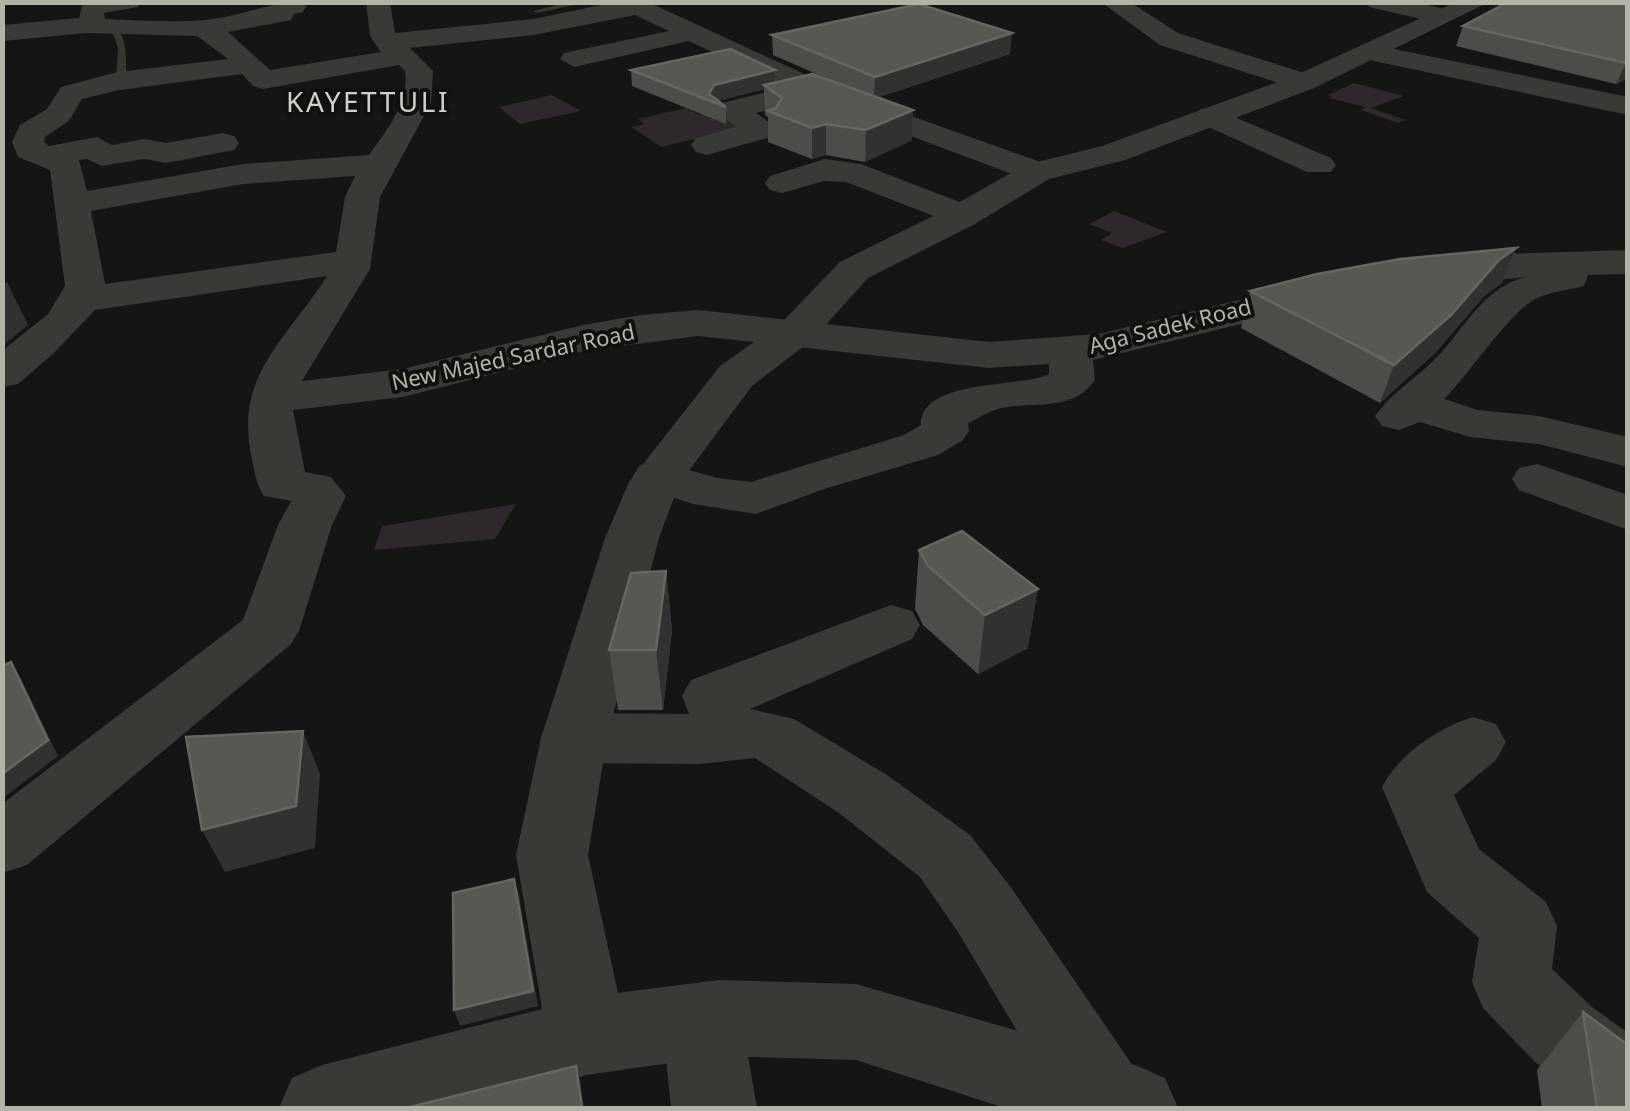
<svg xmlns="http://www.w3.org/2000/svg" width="1630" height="1111" font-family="'Noto Sans',sans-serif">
<rect width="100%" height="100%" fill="#151514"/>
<!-- green -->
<path fill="#2e272b" d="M 1354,83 L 1404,96 L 1371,108 L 1406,120 L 1398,123 L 1361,110 L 1365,107 L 1329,98 L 1332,96 L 1328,95 Z
M 552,95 L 581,111 L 520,124 L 499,107 Z
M 686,108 L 700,115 L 715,111 L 740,128 L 661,147 L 631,127 L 644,124 L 638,119 Z
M 1114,211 L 1167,232 L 1122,248 L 1101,240 L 1112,233 L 1089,224 Z
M 516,504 L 495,539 L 374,550 L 382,526 Z"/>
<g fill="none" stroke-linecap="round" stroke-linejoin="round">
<!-- stream -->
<path fill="#37362c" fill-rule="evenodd" d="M 569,2 L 588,2 L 537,13 L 533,11 Z
M 114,23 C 128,38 126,59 126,80 L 121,83 L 116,80 L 118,48 L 110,25 Z"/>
<!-- minor -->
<path fill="#383a35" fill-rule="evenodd" d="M 83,2 L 141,2 L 138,7 L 104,13 L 105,19 C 138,20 173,23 206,20 C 242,16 269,2 303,2 L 306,7 L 303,12 L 294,14 L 291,20 L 228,32 L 270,70 L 381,52 L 370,36 L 366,2 L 390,2 L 395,33 L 534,19 L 615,2 L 648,2 L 841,91 L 1049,165 L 1054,172 L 1049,179 L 1025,179 L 812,99 L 756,113 L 779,129 L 774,136 L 707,155 L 696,152 L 691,145 L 696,138 L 736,127 L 714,110 L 718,104 L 787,87 L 689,41 L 574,67 L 560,59 L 564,53 L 669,31 L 635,15 L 534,35 L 410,48 L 433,71 L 431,103 L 380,197 L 370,269 L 302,381 L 403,369 L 583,325 L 641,315 L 698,310 L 989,342 L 1099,334 L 1317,281 L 1331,284 L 1337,293 L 1331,302 L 1093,360 L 1095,380 C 1071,414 1031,400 998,409 C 988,412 978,418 968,423 L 969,431 L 962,441 L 938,455 L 824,489 L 756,514 L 693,504 L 640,487 L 633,476 L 640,465 L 658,461 L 717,478 L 751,482 L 904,435 L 921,425 C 920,378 1024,388 1049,374 L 1049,364 L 989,368 L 698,336 L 584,351 L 403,397 L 293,410 L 305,472 L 331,477 L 346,496 L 332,525 L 299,631 L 290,645 L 27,865 L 2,873 L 2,804 L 243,620 L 278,525 L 291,501 L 264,496 C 256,484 255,473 252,459 C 233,375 286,341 327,276 L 95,310 L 53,354 L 18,384 L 2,387 L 2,351 L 48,314 L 65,286 L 50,170 L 18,157 L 12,142 L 20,125 L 47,109 L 61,87 L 118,72 L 228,59 L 197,36 L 86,33 L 2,41 L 2,25 L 79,18 ZM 399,65 L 405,71 C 410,102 386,131 369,155 L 243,164 L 87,191 L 79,160 L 87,159 L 102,166 L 144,159 L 166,163 L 234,150 L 239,143 L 234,136 L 223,133 L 166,143 L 144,139 L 112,145 L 97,137 L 49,146 L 44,142 L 45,137 L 69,121 L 82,99 L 119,90 L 242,74 L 253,86 L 263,89 ZM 355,176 L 345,197 L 336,252 L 105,284 L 91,211 L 243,184 Z
M 1101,2 L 1130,2 L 1178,33 L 1314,76 L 1318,82 L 1314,88 L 1304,91 L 1160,45 Z
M 1366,2 L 1415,2 L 1452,11 L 1456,16 L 1443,24 L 1369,7 Z
M 1370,44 L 1628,97 L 1628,115 L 1360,58 L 1356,52 Z
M 1211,107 L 1331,158 L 1336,165 L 1331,172 L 1307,172 L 1200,123 L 1196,116 L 1200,109 Z
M 825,159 L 861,164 L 975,208 L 980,216 L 975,224 L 962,227 L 846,182 L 824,181 L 782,193 L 770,190 L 765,183 L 770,176 Z
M 1628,250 L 1628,274 L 1588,275 L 1584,286 C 1569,290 1550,292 1537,298 C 1509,312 1470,374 1444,399 L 1478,410 L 1539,416 L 1628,437 L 1628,467 L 1539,444 L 1470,437 L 1420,422 L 1399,430 L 1382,426 L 1375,416 C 1392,392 1418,377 1439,355 C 1466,326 1484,287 1526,277 L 1436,286 L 1422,282 L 1416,274 L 1422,266 L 1503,254 Z
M 1537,464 L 1628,495 L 1628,530 L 1519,490 L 1512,479 L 1519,468 Z
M 891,605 L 912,611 L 920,625 L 912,639 L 750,709 L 794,719 L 887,775 L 970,835 L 1010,886 L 1135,1069 L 1148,1099 L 1144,1108 L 1063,1108 L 958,932 L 920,877 L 839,813 L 755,758 L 700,764 L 574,763 L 551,756 L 541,738 L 551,720 L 574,713 L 689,714 L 682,696 L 691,680 Z
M 1473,717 L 1496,724 L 1506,742 L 1496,760 L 1454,795 L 1479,849 L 1546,902 L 1557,926 L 1552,969 L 1592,1007 L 1628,1033 L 1628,1108 L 1592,1108 L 1534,1061 L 1483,1008 L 1472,982 L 1479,938 L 1427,892 L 1382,787 C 1399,754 1438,728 1473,717 Z
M 702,983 L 731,994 L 742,1021 L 757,1108 L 671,1108 L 662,1021 L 673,994 Z"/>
<!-- tertiary -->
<path fill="#383a35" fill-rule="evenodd" d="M 1456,2 L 1489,2 L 1314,88 L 1125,160 L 1049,179 L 975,224 L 868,278 L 812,340 L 752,386 L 679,484 L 659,538 L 607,738 L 588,855 L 618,993 L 718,980 L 856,984 L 1135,1065 L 1165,1078 L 1178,1108 L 1005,1108 L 856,1060 L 718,1056 L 587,1075 L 470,1108 L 279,1108 L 292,1078 L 322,1065 L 542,1009 L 516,855 L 541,738 L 605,538 L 629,482 L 720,366 L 782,322 L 840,262 L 949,208 L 1025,165 L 1102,146 L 1294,76 Z"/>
</g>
<!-- wall -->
<path fill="#4c4d48" d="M 1628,2 L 1628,78 L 1616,84 L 1456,46 L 1463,26 Z
M 772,35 L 1010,54 L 878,97 L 913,110 L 912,140 L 865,162 L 826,155 L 812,159 L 768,142 L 768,117 L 765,115 L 764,89 L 718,101 L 726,107 L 726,124 L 632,86 L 631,70 L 775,70 L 776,82 L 835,82 L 773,55 Z
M 1516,248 L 1502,283 L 1484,296 L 1436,352 L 1380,403 L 1241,328 L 1250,291 Z
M 919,550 L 1028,648 L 978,674 L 923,625 L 915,609 Z
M 666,571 L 672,630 L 663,710 L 618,710 L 609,650 Z
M 1583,1012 L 1628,1108 L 1542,1108 L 1537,1070 Z"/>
<!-- shaded-wall -->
<path fill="#31322f" d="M 1012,33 L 1010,54 L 874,99 L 875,77 Z
M 1628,62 L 1628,78 L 1616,84 L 1626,63 Z
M 775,70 L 776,86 L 764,85 L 764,89 L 715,102 L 709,94 L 714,85 Z
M 913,110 L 912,140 L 865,162 L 866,130 Z
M 826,124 L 826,155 L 812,159 L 812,128 Z
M 1516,248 L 1502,283 L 1484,296 L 1436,352 L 1380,403 L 1394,365 L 1499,260 Z
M 7,282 L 28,325 L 2,346 L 2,285 Z
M 666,571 L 672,630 L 663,710 L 656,650 Z
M 1038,589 L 1028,648 L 978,674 L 985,615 Z
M 11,662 L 21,679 L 58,756 L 2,799 L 2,774 Z
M 303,731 L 320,774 L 315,848 L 225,872 L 202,830 Z
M 514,879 L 519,895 L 538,1006 L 460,1026 L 454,1010 Z
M 576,1066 L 580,1081 L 584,1108 L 582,1108 Z"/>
<!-- building -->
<path fill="#575852" stroke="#656660" stroke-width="2.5" d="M 1508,2 L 1628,2 L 1628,62 L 1626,63 L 1463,26 Z
M 919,4 L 1012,33 L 875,77 L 772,35 Z
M 730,49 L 775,70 L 714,85 L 709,94 L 726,107 L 631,70 Z
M 812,74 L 913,110 L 866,130 L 826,124 L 812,128 L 768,111 L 776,108 L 782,98 L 764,85 Z
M 1516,248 L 1499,260 L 1451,315 L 1394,365 L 1250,291 L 1317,274 L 1400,259 Z
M 962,531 L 1038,589 L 985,615 L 928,566 L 919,550 Z
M 666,571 L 656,650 L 609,650 L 631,573 Z
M 11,662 L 48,740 L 2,774 L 2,666 Z
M 303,731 L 296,806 L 202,830 L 186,737 Z
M 514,879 L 533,991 L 454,1010 L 453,893 Z
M 1583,1012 L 1628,1045 L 1628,1108 L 1597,1108 Z
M 576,1066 L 582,1108 L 406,1108 Z"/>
<g text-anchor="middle" stroke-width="8" stroke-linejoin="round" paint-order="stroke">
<!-- far-street labels -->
<g font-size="22" fill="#b2b4a7" stroke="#10100f">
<text transform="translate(1170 326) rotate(-14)" y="8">Aga Sadek Road</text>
<text transform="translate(513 357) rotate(-12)" y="8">New Majed Sardar Road</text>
</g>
<!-- far-quarter labels -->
<g font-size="28" letter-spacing="2.5" fill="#cfd0c8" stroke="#10100f">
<text x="368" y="112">KAYETTULI</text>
</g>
</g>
<!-- border -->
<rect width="1630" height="1111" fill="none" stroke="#b2b4a7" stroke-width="10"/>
</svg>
